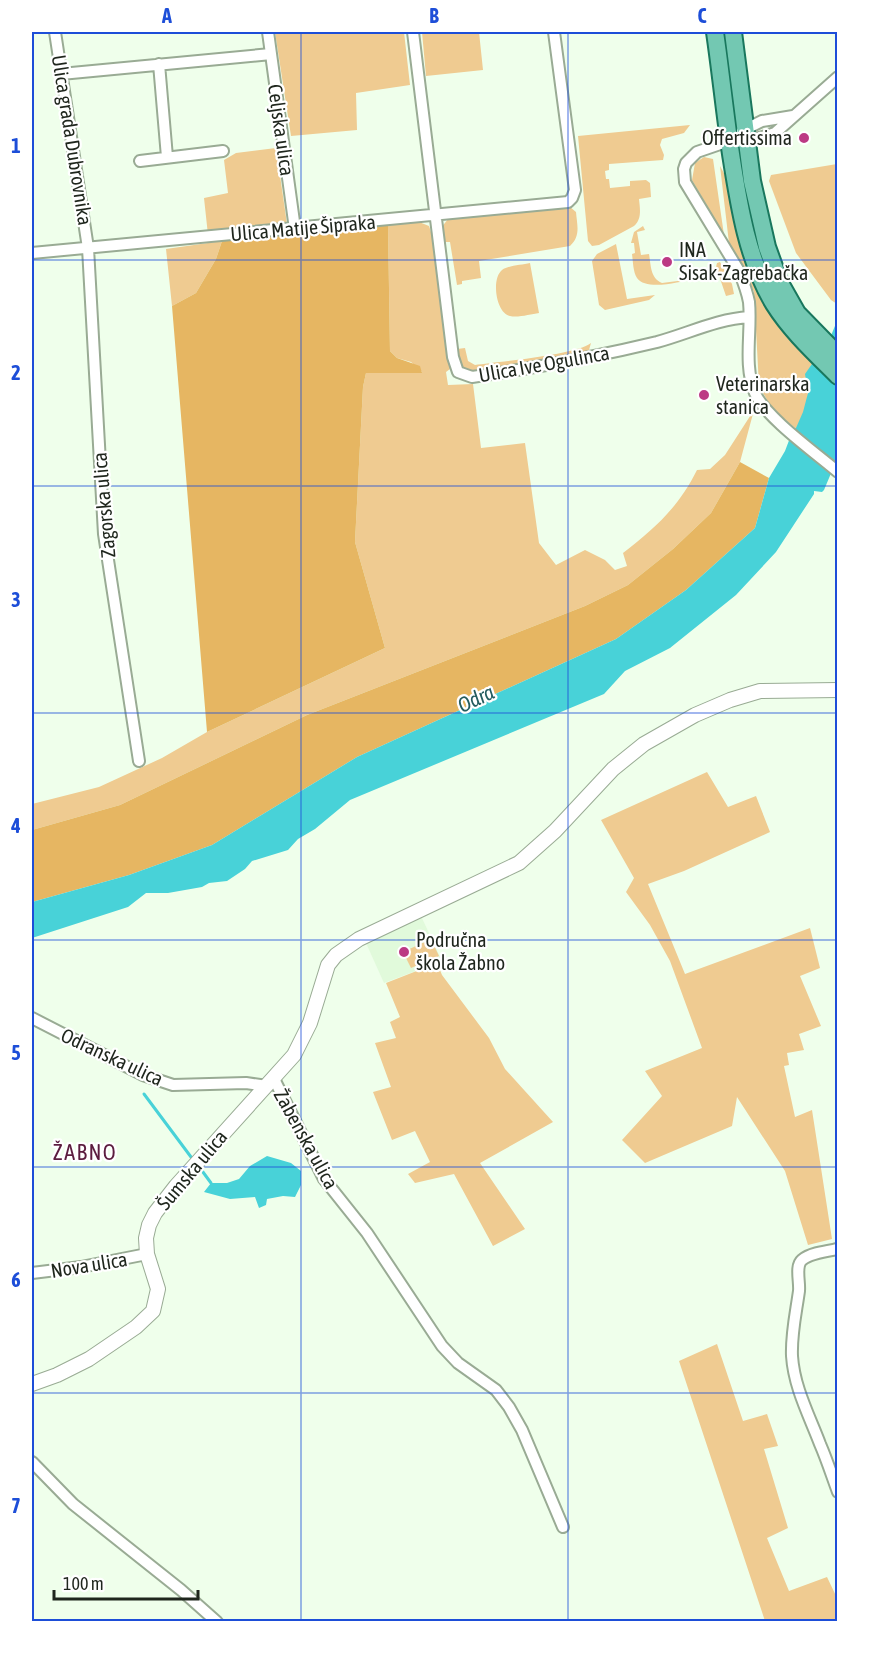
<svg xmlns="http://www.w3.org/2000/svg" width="869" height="1653" font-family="'Asap Condensed',sans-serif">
<rect width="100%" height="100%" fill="#efffeb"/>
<!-- built -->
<path fill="#e1fadb" d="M 421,916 L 442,961 L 384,983 L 366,943 Z"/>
<!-- green -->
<path fill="#efcb91" d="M 275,32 L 404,32 L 410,85 L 356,93 L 357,130 L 291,136 Z
M 422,32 L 479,32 L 483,70 L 426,76 Z
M 690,125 L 684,133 L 662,139 L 660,145 L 664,155 L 663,160 L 609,164 L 609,170 L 605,171 L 606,179 L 609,179 L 610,188 L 630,186 L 630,181 L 646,180 L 650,183 L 651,197 L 639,199 C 640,209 642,219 634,226 L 599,245 L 592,246 L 588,241 L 578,136 Z
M 276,148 L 287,224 L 208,235 L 204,198 L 228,193 L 224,160 L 236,153 Z
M 704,157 L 713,159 L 724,235 L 692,180 L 695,163 Z
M 837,164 L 838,164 L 837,304 L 831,300 L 796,253 L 769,181 L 771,175 Z
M 720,166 L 726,177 L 735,225 L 748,269 L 794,343 L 828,378 L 804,435 L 773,410 L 759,386 L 754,292 L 742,264 L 729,243 Z
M 570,207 L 576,212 C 577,225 581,236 570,246 L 479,261 L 481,278 L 462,281 L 462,284 L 457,285 L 450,242 L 444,242 L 441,228 L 448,219 Z
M 419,222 L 429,226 L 434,241 L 450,369 L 446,372 L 448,385 L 473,384 L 481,448 L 525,443 L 539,543 L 556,565 L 585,550 L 605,560 L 615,570 L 627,566 L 623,553 C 655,528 678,508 697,470 L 710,469 L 725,455 L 754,410 L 740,462 L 711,513 L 673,549 L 628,585 L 585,606 L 307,715 L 120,805 L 32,830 L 32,804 L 99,787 L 162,758 L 207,732 L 385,648 L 355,542 L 363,387 L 366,373 L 422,372 L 411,362 L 397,358 L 390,351 L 388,225 Z
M 643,226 L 645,230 L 637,232 L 641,255 L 649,254 C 651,265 650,278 662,283 L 693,279 C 680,282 646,291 637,278 C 633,272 633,261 632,254 L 635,253 L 634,243 L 631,243 L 634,232 Z
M 222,241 L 216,259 L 196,293 L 172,306 L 166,249 Z
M 616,244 L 627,299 L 655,295 L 649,300 L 605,310 L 599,305 L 592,261 L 597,254 Z
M 720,262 L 732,284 L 734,294 L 726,296 L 716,267 L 717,263 Z
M 530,263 L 539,313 C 531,314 518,318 510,316 C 496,313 491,279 502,270 C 509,265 522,265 530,263 Z
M 591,343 L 589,350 L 572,356 L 475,370 C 460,371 459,361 457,349 L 465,348 L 468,361 L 475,365 C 497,362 576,355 591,343 Z
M 707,772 L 728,807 L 756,796 L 770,832 L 684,871 L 648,884 L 685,974 L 810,928 L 820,968 L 800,976 L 821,1026 L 799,1034 L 804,1050 L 787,1053 L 789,1065 L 784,1066 L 795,1117 L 812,1110 L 832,1239 L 808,1245 L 785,1171 L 737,1097 L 732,1126 L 645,1163 L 622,1140 L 662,1096 L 645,1071 L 702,1048 L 670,961 L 650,925 L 626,892 L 634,878 L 601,820 Z
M 431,939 L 439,956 L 411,968 L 403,952 Z
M 437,963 L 442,975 L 489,1038 L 505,1069 L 553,1122 L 480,1163 L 525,1229 L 493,1246 L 454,1174 L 415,1183 L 408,1174 L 430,1162 L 415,1131 L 392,1140 L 373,1092 L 391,1087 L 375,1043 L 396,1038 L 390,1022 L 400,1017 L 386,983 Z
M 717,1344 L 743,1421 L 767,1414 L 778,1446 L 764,1449 L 788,1528 L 767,1538 L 789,1591 L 827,1577 L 837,1598 L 837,1621 L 765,1621 L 679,1361 Z"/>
<!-- forest -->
<path fill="#e6b662" d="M 388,225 L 390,351 L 397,358 L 420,366 L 422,373 L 366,373 L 363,387 L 355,542 L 385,648 L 207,732 L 172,306 L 196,293 L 216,259 L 222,241 Z
M 740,462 L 769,478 L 755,528 L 686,590 L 616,639 L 357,757 L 212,845 L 129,875 L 32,902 L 32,830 L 120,805 L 307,715 L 585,606 L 628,585 L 673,549 L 711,513 Z"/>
<!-- water -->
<path fill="#48d2d8" d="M 837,321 L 837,459 L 824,490 L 822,492 L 814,491 L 814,494 L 776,552 L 736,595 L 670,648 L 625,671 L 604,694 L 350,800 L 315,829 L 298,839 L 288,850 L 252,861 L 245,869 L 227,881 L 209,883 L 202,887 L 168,893 L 146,893 L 128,907 L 32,938 L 32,902 L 129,875 L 212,845 L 357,757 L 616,639 L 686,590 L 755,528 L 769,478 L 785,451 L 793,430 L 796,428 L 803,412 L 808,393 L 805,374 L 830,338 Z
M 267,1156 L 291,1163 L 301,1171 L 301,1185 L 295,1197 L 283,1196 L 267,1199 L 266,1205 L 259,1208 L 255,1197 L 230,1199 L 204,1192 L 211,1183 L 227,1183 L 239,1179 L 250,1166 Z"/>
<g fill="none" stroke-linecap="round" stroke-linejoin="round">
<!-- stream -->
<path stroke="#48d2d8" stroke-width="3" d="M 144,1094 L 191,1157
M 200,1168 L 211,1183"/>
<defs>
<path id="street" d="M 55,32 L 88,248 L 104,534 L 139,761
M 268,32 L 295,229
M 413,32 L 453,357 L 458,372 L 472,377 C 535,368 595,357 657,342 C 687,334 717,319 749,317
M 159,64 L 167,157
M 61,74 L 271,54
M 838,77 L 775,133 L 747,142 L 729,141 L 697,152 L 686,163 L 684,169 L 685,182 L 739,271 C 743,281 747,291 749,302 C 752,331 743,365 755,393 C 764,416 817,454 838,472
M 742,131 L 762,121 L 793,116
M 140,161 L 223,151
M 32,253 L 568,202 L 572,198 L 575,190 L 554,32
M 32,1018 L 143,1075 L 173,1085 L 246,1083 L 267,1086
M 274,1079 L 324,1179 L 367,1233 L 442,1346 L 458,1363 L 496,1390 L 509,1407 L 522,1430 L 563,1527
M 838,1249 C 827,1251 810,1253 802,1260 C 795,1266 800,1282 799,1291 C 796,1313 791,1334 792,1356 C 794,1387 809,1415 820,1444 C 827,1460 832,1476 838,1492
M 32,1273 L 81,1267 L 147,1254
M 32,1462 L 73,1504 L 181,1590 L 217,1622"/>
<path id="secondary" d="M 32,1384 L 57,1375 L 89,1359 L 136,1327 L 153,1311 L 158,1289 L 147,1254 L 146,1238 L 149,1225 L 155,1213 L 176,1186 L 294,1055 L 310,1023 L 328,965 L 336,955 L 359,939 L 519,863 L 555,831 L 613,769 L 644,744 L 695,715 L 730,700 L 760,691 L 838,690"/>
<path id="primary" d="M 715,32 C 721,73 725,114 731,154 C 739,205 747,259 774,304 C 791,331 815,353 838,376
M 733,32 L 752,181 L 767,247 L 780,283 L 797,313 L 838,355"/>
</defs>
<!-- street casing -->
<use href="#street" stroke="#99ab94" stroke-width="14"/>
<!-- secondary casing -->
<use href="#secondary" stroke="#99ab94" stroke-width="16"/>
<!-- primary casing -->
<use href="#primary" stroke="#19775d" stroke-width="20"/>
<!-- street -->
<use href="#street" stroke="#fff" stroke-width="10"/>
<!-- secondary -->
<use href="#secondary" stroke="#fff" stroke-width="14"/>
<!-- primary -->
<use href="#primary" stroke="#73c8b2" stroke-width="16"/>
</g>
<!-- grid -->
<path fill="none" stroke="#1d4ed8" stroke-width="1.5" stroke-opacity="0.55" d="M 301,32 L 301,1622M 568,32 L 568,1622M 32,260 L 838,260M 32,486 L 838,486M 32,713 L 838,713M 32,940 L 838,940M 32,1167 L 838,1167M 32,1393 L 838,1393"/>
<!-- markers -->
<g fill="#bc3a84" stroke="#fff" stroke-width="2">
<circle cx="804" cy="138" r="6"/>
<circle cx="667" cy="262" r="6"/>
<circle cx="704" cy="395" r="6"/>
<circle cx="404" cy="952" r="6"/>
</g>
<g text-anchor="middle" stroke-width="4.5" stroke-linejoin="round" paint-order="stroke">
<!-- street labels -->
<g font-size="20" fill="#1f261d" stroke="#fff">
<text transform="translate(281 130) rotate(82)" y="7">Celjska ulica</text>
<text transform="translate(72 140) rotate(81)" y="7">Ulica grada Dubrovnika</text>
<text transform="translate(303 228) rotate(-5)" y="7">Ulica Matije Šipraka</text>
<text transform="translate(544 364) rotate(-10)" y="7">Ulica Ive Ogulinca</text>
<text transform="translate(104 505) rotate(-95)" y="7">Zagorska ulica</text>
<text transform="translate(112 1057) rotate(25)" y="7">Odranska ulica</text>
<text transform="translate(306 1139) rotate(61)" y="7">Žabenska ulica</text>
<text transform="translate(192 1170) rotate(-50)" y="7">Šumska ulica</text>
<text transform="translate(89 1265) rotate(-9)" y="7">Nova ulica</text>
</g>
<!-- poi labels -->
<g font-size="20" fill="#1f261d" stroke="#fff" text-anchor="start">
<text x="792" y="145" text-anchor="end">Offertissima</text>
<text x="679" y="257">INA<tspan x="679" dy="23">Sisak-Zagrebačka</tspan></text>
<text x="716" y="391">Veterinarska<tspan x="716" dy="23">stanica</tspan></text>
<text x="416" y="947">Područna<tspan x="416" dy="23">škola Žabno</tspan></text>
</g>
<!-- water labels -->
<g font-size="21" font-style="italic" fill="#245c5f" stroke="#fff">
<text transform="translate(476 699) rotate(-25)" y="7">Odra</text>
</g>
<!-- quarter labels -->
<g font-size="22" letter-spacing="1.5" fill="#5c1d3f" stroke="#fff">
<text x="85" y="1160">ŽABNO</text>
</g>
</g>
<!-- border -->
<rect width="869" height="1653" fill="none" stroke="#ffffff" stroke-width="66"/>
<!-- scale -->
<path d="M54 1590v9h144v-9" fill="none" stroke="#1f261d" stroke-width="3"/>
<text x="63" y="1590" font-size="18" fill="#1f261d" stroke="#ffffff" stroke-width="4.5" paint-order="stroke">100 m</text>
<rect x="33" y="33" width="803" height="1587" fill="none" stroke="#1d4ed8" stroke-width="2"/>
<g font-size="20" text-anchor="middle" font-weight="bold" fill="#1d4ed8">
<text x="167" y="23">A</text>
<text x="434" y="23">B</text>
<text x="702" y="23">C</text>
<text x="16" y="153">1</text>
<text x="16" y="380">2</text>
<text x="16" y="607">3</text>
<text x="16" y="833">4</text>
<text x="16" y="1060">5</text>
<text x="16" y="1287">6</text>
<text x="16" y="1513">7</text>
</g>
</svg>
